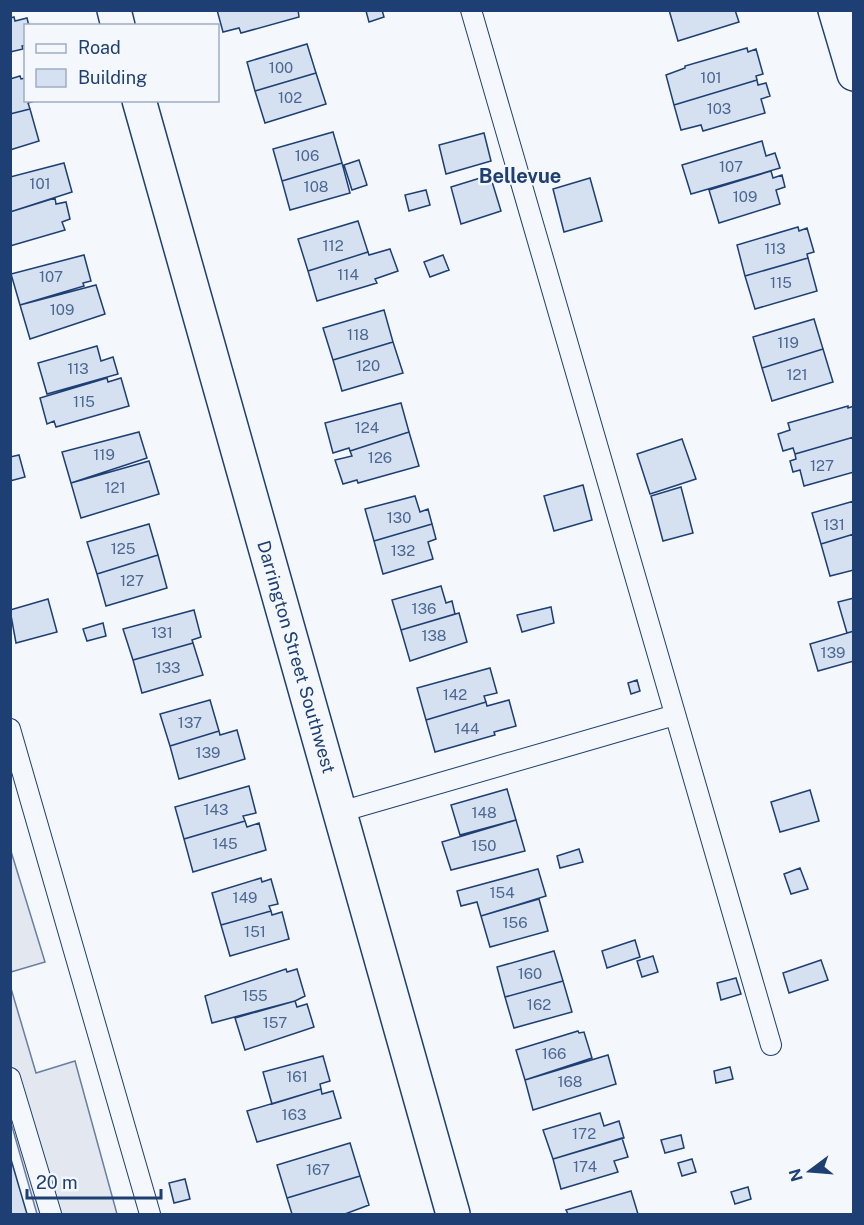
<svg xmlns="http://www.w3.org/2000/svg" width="864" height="1225" font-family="'Public Sans',sans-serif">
<rect width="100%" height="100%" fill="#f4f7fb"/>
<!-- parking -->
<path fill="#e3e8f0" stroke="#687fa3" stroke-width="1.5" d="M 10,848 L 45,962 L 11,972 L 10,972 Z
M 10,985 L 36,1073 L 75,1061 L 117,1214 L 37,1214 L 11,1123 Z"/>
<!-- building -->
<path fill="#d5e0f0" stroke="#1d3f73" stroke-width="1.5" d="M 217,10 L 298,10 L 299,17 L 241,33 L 239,28 L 223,32 Z
M 382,10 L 384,17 L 369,22 L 366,11 Z
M 669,10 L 735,10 L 739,22 L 678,41 Z
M 14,17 L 15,21 L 27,18 L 29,26 L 26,26 L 26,45 L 22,46 L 23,49 L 10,52 L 10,18 Z
M 307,44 L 316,73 L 255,91 L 247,62 Z
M 747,48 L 748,52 L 756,49 L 763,74 L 756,76 L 757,80 L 674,105 L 666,75 L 685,68 L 685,66 Z
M 316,73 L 326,104 L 265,123 L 255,91 Z
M 20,76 L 21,79 L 26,78 L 26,100 L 38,100 L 28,103 L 30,109 L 10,114 L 10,79 Z
M 757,80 L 758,85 L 766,83 L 770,96 L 761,99 L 765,113 L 703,131 L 701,125 L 681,130 L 674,105 Z
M 30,109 L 39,141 L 10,150 L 10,114 Z
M 333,132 L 342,163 L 282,181 L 273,149 Z
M 484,133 L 491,161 L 446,174 L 439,145 Z
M 762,141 L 766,156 L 775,153 L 780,168 L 691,194 L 682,165 Z
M 359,160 L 367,185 L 352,190 L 344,165 Z
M 64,163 L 72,192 L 10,212 L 10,177 Z
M 342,163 L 350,193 L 290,210 L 282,181 Z
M 771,171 L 773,178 L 782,175 L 785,187 L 776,190 L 780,204 L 719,223 L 709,190 Z
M 490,175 L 501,211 L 461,224 L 451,187 Z
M 590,178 L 602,221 L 564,232 L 553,189 Z
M 426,190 L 430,205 L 409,211 L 405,195 Z
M 55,198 L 56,204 L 66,202 L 70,219 L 62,222 L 65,230 L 10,246 L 10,212 Z
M 358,221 L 368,252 L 308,271 L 298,239 Z
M 798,227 L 799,231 L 807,228 L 814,252 L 807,254 L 808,258 L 745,276 L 737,245 Z
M 390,249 L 398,271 L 375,279 L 377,283 L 317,301 L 308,271 L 368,252 L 369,255 Z
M 84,255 L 91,281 L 83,283 L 84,286 L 20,305 L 11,274 Z
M 443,255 L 449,270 L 430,277 L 424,262 Z
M 808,258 L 817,291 L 755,309 L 745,276 Z
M 96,285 L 105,314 L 30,339 L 20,305 Z
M 384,310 L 393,342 L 333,360 L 323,328 Z
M 814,319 L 823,349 L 762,368 L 753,337 Z
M 393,342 L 403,373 L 342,391 L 333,360 Z
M 97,346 L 101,361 L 113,357 L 118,374 L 47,394 L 38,363 Z
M 823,349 L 833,382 L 772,401 L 762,368 Z
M 107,378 L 108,382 L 121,378 L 129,406 L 56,427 L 54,421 L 47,424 L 40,398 Z
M 401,403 L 409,432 L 350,451 L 349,448 L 333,453 L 325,423 Z
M 848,406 L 848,408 L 854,406 L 854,437 L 795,454 L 793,448 L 783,451 L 778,434 L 790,430 L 788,423 Z
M 139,432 L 147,458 L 71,483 L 62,452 Z
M 409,432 L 419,466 L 358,483 L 357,480 L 343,484 L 335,460 L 352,456 L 350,451 Z
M 854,437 L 854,472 L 804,486 L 800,470 L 793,472 L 790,461 L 796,459 L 795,454 Z
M 682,439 L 696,479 L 650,494 L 637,454 Z
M 19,455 L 25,477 L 10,481 L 10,457 Z
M 149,461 L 159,494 L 81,518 L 71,483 Z
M 583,485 L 592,520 L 554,531 L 544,496 Z
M 681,487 L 693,533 L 663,541 L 651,496 Z
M 415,496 L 420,512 L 428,509 L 432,524 L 374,541 L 365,509 Z
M 854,501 L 854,534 L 821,544 L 812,513 Z
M 149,524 L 158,555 L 97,574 L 87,542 Z
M 432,524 L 436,539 L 428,542 L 433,559 L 383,574 L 374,541 Z
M 854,534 L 854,570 L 830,576 L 821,544 Z
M 158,555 L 167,588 L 106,606 L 97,574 Z
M 441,586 L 446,603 L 452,601 L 455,614 L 401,630 L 392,600 Z
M 854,598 L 854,631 L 847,633 L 838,602 Z
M 48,599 L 57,632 L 16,643 L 10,610 Z
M 551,607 L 554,623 L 522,632 L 517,615 Z
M 194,610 L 201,637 L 192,640 L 193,643 L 133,660 L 123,629 Z
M 459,613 L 467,642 L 410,661 L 401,630 Z
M 103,623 L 106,636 L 87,641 L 83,629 Z
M 854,631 L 854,661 L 818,671 L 810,644 Z
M 193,643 L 203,675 L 142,693 L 133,660 Z
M 490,668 L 497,693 L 484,696 L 486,702 L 426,720 L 417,688 Z
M 637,680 L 640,691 L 631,694 L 628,683 Z
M 210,700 L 219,731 L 170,746 L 160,714 Z
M 509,700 L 516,726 L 494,732 L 495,735 L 435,752 L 426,720 L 486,702 L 487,706 Z
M 237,730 L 245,759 L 179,779 L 170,746 L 219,731 L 220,735 Z
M 249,786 L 256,813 L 243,816 L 245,821 L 184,839 L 175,807 Z
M 507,789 L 516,820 L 460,835 L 451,805 Z
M 810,790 L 819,821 L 780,832 L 771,802 Z
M 516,820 L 525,851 L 451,870 L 442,842 Z
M 245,821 L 247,827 L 259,823 L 266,850 L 193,872 L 184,839 Z
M 579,849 L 583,862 L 560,868 L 557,856 Z
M 800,868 L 808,889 L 791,894 L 784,874 Z
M 538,869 L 546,896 L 481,916 L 477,902 L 461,906 L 457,891 Z
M 261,878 L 262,882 L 271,879 L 278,904 L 269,906 L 271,911 L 221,925 L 212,893 Z
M 539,899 L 548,931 L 490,947 L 481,916 Z
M 271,911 L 272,915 L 282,912 L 289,939 L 230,956 L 221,925 Z
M 635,940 L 640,957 L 607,968 L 602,951 Z
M 554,951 L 563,981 L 505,997 L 497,967 Z
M 653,956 L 658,972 L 642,977 L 637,961 Z
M 821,960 L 828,980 L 789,993 L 783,973 Z
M 286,969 L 287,972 L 297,969 L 305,996 L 295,1001 L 212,1023 L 205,996 Z
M 736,978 L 741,994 L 721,1000 L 717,983 Z
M 563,981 L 572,1012 L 514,1028 L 505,997 Z
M 295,1001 L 297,1007 L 307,1004 L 314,1027 L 245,1050 L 235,1018 Z
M 578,1031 L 579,1033 L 584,1032 L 592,1058 L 525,1080 L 516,1050 Z
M 608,1055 L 616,1084 L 533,1110 L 525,1080 Z
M 323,1056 L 330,1081 L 320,1084 L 321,1089 L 272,1104 L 263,1072 Z
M 730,1067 L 733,1079 L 716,1083 L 714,1071 Z
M 321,1089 L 322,1094 L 333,1091 L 341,1118 L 257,1142 L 247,1111 Z
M 600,1113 L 604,1126 L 619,1121 L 624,1138 L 553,1159 L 543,1130 Z
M 681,1135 L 684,1148 L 665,1153 L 661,1140 Z
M 622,1138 L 628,1157 L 614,1161 L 618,1172 L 561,1189 L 553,1159 Z
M 350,1143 L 360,1176 L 287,1198 L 277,1165 Z
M 10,1156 L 27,1214 L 10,1214 Z
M 692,1159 L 696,1172 L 682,1176 L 678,1163 Z
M 360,1176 L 369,1205 L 345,1214 L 292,1214 L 287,1198 Z
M 185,1179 L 190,1199 L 174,1203 L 169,1183 Z
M 748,1187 L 751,1199 L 735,1204 L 731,1192 Z
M 631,1191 L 638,1214 L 568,1214 L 566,1210 Z"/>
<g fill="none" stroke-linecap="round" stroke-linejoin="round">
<defs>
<path id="lane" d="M 471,10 L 771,1045
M 10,729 L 150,1214
M 340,812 L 675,715
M 10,1078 L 51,1214"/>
<path id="street" d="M 114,10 L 118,26
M 835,10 L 854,74
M 139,100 L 453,1214"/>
</defs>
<!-- lane casing -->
<use href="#lane" stroke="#1d3f73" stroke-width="22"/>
<!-- street casing -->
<use href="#street" stroke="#1d3f73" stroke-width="36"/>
<!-- lane -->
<use href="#lane" stroke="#f4f7fb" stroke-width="20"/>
<!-- street -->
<use href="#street" stroke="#f4f7fb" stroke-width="33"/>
</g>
<g text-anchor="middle" stroke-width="4.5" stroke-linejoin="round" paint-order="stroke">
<!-- number labels -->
<g font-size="15" fill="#4b6792">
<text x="281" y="73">100</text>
<text x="711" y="83">101</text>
<text x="290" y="103">102</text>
<text x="719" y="114">103</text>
<text x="307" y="161">106</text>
<text x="731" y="172">107</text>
<text x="40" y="189">101</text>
<text x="316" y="192">108</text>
<text x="745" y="202">109</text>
<text x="333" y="251">112</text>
<text x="775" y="254">113</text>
<text x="348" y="280">114</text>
<text x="51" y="282">107</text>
<text x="781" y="288">115</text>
<text x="62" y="315">109</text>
<text x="358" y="340">118</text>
<text x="788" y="348">119</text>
<text x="368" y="371">120</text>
<text x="78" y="374">113</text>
<text x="797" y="380">121</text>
<text x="84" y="407">115</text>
<text x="367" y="433">124</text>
<text x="104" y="460">119</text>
<text x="380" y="463">126</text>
<text x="822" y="471">127</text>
<text x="115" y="493">121</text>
<text x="399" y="523">130</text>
<text x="834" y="530">131</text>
<text x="123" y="554">125</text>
<text x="403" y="556">132</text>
<text x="132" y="586">127</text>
<text x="424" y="614">136</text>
<text x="162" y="638">131</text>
<text x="434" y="641">138</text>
<text x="833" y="658">139</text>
<text x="168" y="673">133</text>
<text x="455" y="700">142</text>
<text x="190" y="728">137</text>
<text x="467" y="734">144</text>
<text x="208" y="758">139</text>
<text x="216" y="815">143</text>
<text x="484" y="818">148</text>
<text x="225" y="849">145</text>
<text x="484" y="851">150</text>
<text x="502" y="898">154</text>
<text x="245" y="903">149</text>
<text x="515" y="928">156</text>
<text x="255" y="937">151</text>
<text x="530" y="979">160</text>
<text x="255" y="1001">155</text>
<text x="539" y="1010">162</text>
<text x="275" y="1028">157</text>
<text x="554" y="1059">166</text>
<text x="297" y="1082">161</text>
<text x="570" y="1087">168</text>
<text x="294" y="1120">163</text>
<text x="584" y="1139">172</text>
<text x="585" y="1172">174</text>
<text x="318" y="1175">167</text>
</g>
<!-- street labels -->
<g font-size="18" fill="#1d3f73" stroke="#f4f7fb">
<text transform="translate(296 657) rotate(74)" y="6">Darrington Street Southwest</text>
</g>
<!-- neighbourhood labels -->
<g font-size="20" font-weight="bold" fill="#1d3f73" stroke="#f4f7fb">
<text x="520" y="183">Bellevue</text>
</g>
</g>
<!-- border -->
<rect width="864" height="1225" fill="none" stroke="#1d3f73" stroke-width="24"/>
<!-- legend -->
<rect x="24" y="24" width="195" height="78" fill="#f4f7fb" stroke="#9eadc5" stroke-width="1.5"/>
<rect x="36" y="44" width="30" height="9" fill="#f4f7fb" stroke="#9eadc5" stroke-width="1.5"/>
<text x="78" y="54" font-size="18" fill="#1d3f73">Road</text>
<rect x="36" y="69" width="30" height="18" fill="#d5e0f0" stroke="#9eadc5" stroke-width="1.5"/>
<text x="78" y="84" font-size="18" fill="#1d3f73">Building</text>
<!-- north arrow -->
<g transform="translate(810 1171) rotate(254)" stroke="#f4f7fb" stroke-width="4.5" paint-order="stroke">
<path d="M0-4.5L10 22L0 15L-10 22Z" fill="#1d3f73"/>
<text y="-9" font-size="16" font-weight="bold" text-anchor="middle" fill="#1d3f73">N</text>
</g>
<!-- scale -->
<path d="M27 1189v9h134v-9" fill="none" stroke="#1d3f73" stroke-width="3"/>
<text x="36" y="1189" font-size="18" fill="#1d3f73" stroke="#f4f7fb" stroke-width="4.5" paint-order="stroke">20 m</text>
</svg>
